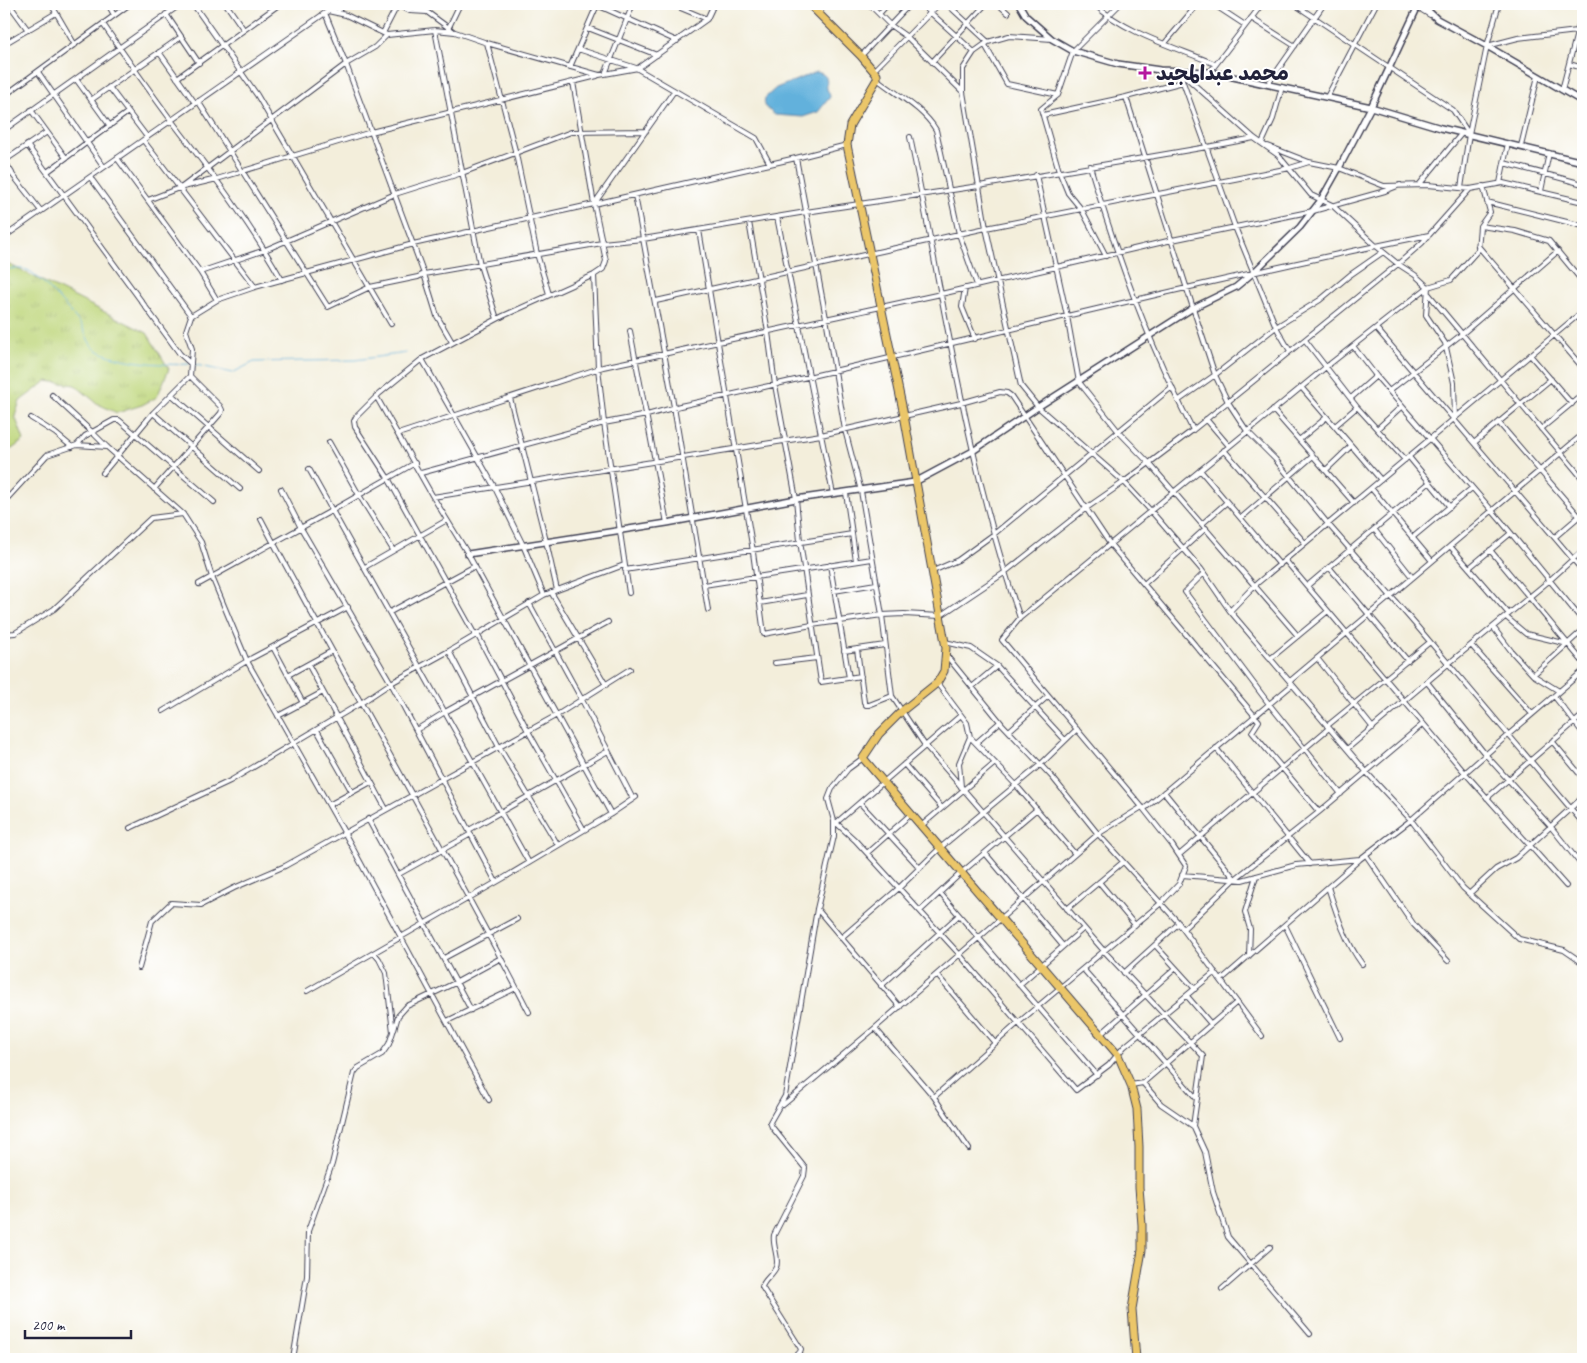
<svg xmlns="http://www.w3.org/2000/svg" width="1587" height="1363" font-family="Caveat,'Playpen Sans Arabic',sans-serif">
<defs>
<pattern id="grass-tufts" width="24" height="20" patternUnits="userSpaceOnUse" patternTransform="scale(1.25)"><rect width="24" height="20" fill="#bed67a"/><path d="M3 7l-1-3M5 7V3M7 7l1-3M15 17l-1-3M17 17v-4M19 17l1-3" fill="none" stroke="#a3b76a"/></pattern>
</defs>
<rect width="100%" height="100%" fill="#fff"/>
<filter id="ink" filterUnits="userSpaceOnUse"><feTurbulence type="fractalNoise" baseFrequency=".02" numOctaves="2"/><feDisplacementMap in="SourceGraphic" scale="10" xChannelSelector="R" yChannelSelector="G"/><feConvolveMatrix kernelMatrix="1 2 1 2 8 2 1 2 1" color-interpolation-filters="sRGB"/></filter>
<filter id="wash" filterUnits="userSpaceOnUse"><feTurbulence type="fractalNoise" baseFrequency=".0096" numOctaves="4" result="noise"/><feDisplacementMap in="SourceGraphic" scale="20" xChannelSelector="R" yChannelSelector="G"/><feGaussianBlur stdDeviation="1.12" result="paint"/><feColorMatrix in="noise" values="0 0 0 0 0 0 0 0 0 0 0 0 0 0 0 0 0 1.4 0 .05"/><feComposite in="paint" operator="in"/></filter>
<g filter="url(#wash)">
<rect width="100%" height="100%" fill="#f3eedb"/>
<!-- grass -->
<path fill="url(#grass-tufts)" stroke="#707c5a" d="M 4,262 L 147,333 L 169,369 L 157,397 L 142,405 L 117,413 L 98,404 L 75,385 L 47,381 L 20,401 L 15,416 L 24,440 L 12,449 L 4,448 Z"/>
<!-- water -->
<path fill="#62b1dc" stroke="#426a8c" d="M 817,72 C 829,76 826,78 827,89 C 828,92 830,94 830,97 L 818,112 L 803,117 L 775,115 L 764,106 L 765,98 L 776,88 Z"/>
<g fill="none" stroke-linecap="round" stroke-linejoin="round">
<!-- stream -->
<path stroke="#62b1dc" stroke-width="1" d="M 4,269 C 11,269 20,268 27,270 C 38,274 73,314 81,325 C 85,331 87,340 92,346 C 106,362 168,366 189,364
M 192,364 L 232,373 L 254,362 L 355,360 L 406,353"/>
</g>
</g>
<g filter="url(#ink)">
<g fill="none" stroke-linecap="round" stroke-linejoin="round">
<defs>
<path id="minor" d="M 9,4 L 28,30
M 51,4 L 75,45
M 108,4 L 114,15
M 193,4 L 257,95 L 391,324
M 226,4 L 244,30
M 329,4 L 337,13 L 343,4
M 396,4 L 410,11 L 427,12 L 453,31
M 671,4 L 707,19
M 869,4 L 890,25 L 907,37 L 963,92
M 921,4 L 974,52
M 947,4 L 988,42
M 998,4 L 1008,13
M 1094,4 C 1127,34 1175,47 1215,64
M 1213,4 L 1245,25
M 1294,4 L 1453,110 L 1469,134 L 1487,46 L 1499,4
M 1412,4 L 1430,15
M 597,5 L 677,41
M 325,13 L 346,64 L 424,274 L 437,316 L 452,342
M 818,13 L 827,4
M 166,14 L 199,63
M 879,14 L 888,4
M 1251,18 L 1295,46
M 103,24 C 125,56 148,89 171,120 C 211,172 250,223 282,280
M 588,28 L 657,55
M 448,29 L 460,4
M 435,30 L 480,265 L 497,319
M 383,33 L 398,4
M 1052,39 L 1009,36 L 988,42 L 974,52 L 963,69 L 963,92 L 986,228 L 1021,386 L 1038,407 L 1124,482 L 1151,511 L 1201,569 L 1230,611 L 1369,775 L 1411,820 L 1463,888 L 1519,939 L 1564,950 L 1583,963
M 487,43 L 516,154 L 537,254 L 549,294
M 1165,43 L 1198,4
M 4,44 L 56,13
M 985,45 L 1007,84 L 1058,95
M 1487,46 L 1518,38 L 1577,31 L 1583,33
M 578,49 L 636,68 L 756,138 L 770,164
M 159,52 L 195,103
M 861,56 L 910,4
M 932,62 L 986,4
M 1569,64 L 1583,68
M 570,67 L 597,5
M 874,70 L 939,4
M 38,72 L 104,167
M 1210,72 L 1262,4
M 605,74 L 633,4
M 177,78 L 280,4
M 76,79 L 110,126
M 877,79 C 897,95 923,108 936,130 L 959,234 L 977,285
M 573,82 L 594,204
M 1268,84 L 1324,4
M 109,87 L 147,137
M 1562,90 L 1583,10
M 4,96 L 130,4
M 1126,97 L 1193,308 L 1215,375 L 1228,402 L 1247,431 L 1275,459 L 1328,524 L 1415,624 L 1583,823
M 1327,97 L 1376,4
M 91,100 L 181,37
M 198,101 L 328,307 L 370,287 L 418,277 L 424,274 L 602,243 L 643,239 L 806,212 L 979,186 L 1207,147 L 1254,138
M 31,110 L 66,158
M 1043,115 L 1126,97 L 1183,82
M 4,130 L 181,4
M 910,137 C 944,298 966,462 1020,618
M 143,140 L 255,287
M 1262,143 L 1273,119 L 1282,87
M 27,145 L 180,354 L 191,364
M 1268,146 L 1309,162 L 1339,168 L 1384,186 L 1428,185 L 1470,189 L 1503,183 L 1583,202
M 1521,146 L 1538,76
M 117,158 L 200,272 L 217,300
M 796,158 L 826,318 L 845,430 L 861,491 L 882,615 L 892,696 L 924,744 L 1104,951 L 1203,1056 L 1193,1126 L 1205,1152 L 1213,1192 L 1228,1237 L 1310,1334
M 4,160 L 12,173
M 4,161 L 47,132
M 1504,163 L 1583,184
M 1090,166 C 1117,257 1149,346 1193,430
M 4,171 L 12,174 L 41,211
M 47,172 L 128,112
M 1036,175 L 1067,316 L 1079,382 L 1119,432 L 1149,463 L 1298,636
M 90,177 L 191,316 L 186,331 L 192,349 L 190,376 L 153,413 L 103,473
M 1500,183 L 1508,143
M 1419,185 L 1462,133
M 182,187 L 346,64 L 375,47 L 387,35
M 1461,188 L 1469,134
M 1541,191 L 1549,153
M 635,195 L 674,407 L 708,610
M 148,200 L 179,188 L 217,179 L 371,132 L 597,76
M 1487,202 L 1583,226
M 777,217 L 833,494
M 749,222 L 768,332 L 775,385 L 796,499 L 800,541 L 821,682 L 861,676
M 1480,226 L 1515,231 L 1549,241 L 1583,282
M 699,230 L 752,545 L 764,634 L 812,625 L 882,615 L 904,614 L 940,616 L 1004,573 L 1085,509 L 1124,482 L 1193,430 L 1398,264 L 1422,243 L 1470,189
M 4,237 L 328,11 L 346,15 L 387,35 L 435,30 L 455,32 L 487,43 L 599,75 L 638,68 L 707,19 L 714,4
M 1478,246 L 1583,368
M 1106,256 L 1082,210 L 1068,193 L 1059,171 L 1041,109 L 1058,95 L 1073,51 L 1120,4
M 200,272 L 265,250 L 395,194 L 462,173 L 571,132 L 646,131
M 594,275 L 598,368 L 604,423 L 629,593
M 965,288 L 962,307 L 975,339
M 1427,292 L 1583,479
M 656,301 L 986,228 L 1290,168 L 1309,162
M 191,316 L 217,300 L 255,287 L 413,244 L 594,204 L 796,158 L 847,145
M 1577,316 L 1583,324
M 1376,328 L 1583,571
M 630,331 L 667,523
M 1305,340 L 1357,407 L 1405,460
M 1353,346 L 1377,377 L 1501,521 L 1583,621
M 1290,351 L 1276,327 L 1235,227 L 1179,71 L 1254,138 L 1278,155 L 1311,195 L 1332,205 L 1376,246 L 1398,264 L 1415,275 L 1428,287 L 1426,315 L 1445,343 L 1454,383 L 1455,418
M 1530,355 L 1572,404
M 422,359 L 495,488 L 523,545 L 544,595
M 1301,387 L 1381,480
M 1389,391 L 1462,334 L 1558,251
M 52,395 L 92,432 L 107,447 L 183,514
M 172,395 L 259,471
M 376,396 L 433,497 L 468,554 L 611,814
M 510,398 L 546,541 L 557,590
M 1351,398 L 1376,376
M 1178,401 L 1215,375 L 1276,327 L 1320,300 L 1350,275 L 1383,252
M 1273,410 L 1354,503
M 153,413 L 240,489
M 31,418 L 55,433 L 72,447
M 1206,419 L 1229,446
M 1499,423 L 1579,516
M 1335,426 L 1357,407
M 1377,429 L 1402,406
M 1541,429 L 1583,394
M 398,434 L 603,367 L 941,294 L 1172,240 L 1313,211 L 1385,191 L 1400,185
M 1299,440 L 1327,417
M 329,442 L 359,495 L 393,550
M 1475,442 L 1551,379
M 77,445 L 107,447
M 1224,450 L 1305,543
M 1409,457 L 1450,507
M 309,469 L 529,863
M 1200,470 L 1280,565
M 1326,470 L 1351,446
M 421,473 L 604,423 L 647,415 L 680,406 C 930,351 1178,286 1429,235
M 1371,488 L 1432,561
M 154,489 L 221,413 L 222,410 L 220,406 L 190,376
M 281,489 L 301,528 L 391,683 L 496,882
M 846,493 L 856,561
M 433,497 L 821,435 L 961,403 L 1000,392 L 1007,393 L 1011,396 L 1110,544 L 1259,721 L 1252,732 L 1319,812
M 4,502 L 47,455 L 77,445 L 85,436 L 114,420 L 119,420 L 214,502
M 1241,518 L 1313,456
M 261,519 C 348,685 444,846 529,1012
M 1202,524 L 1227,502
M 1374,529 L 1412,577
M 1555,537 L 1583,513
M 1412,538 L 1472,488
M 1450,546 L 1509,614
M 1490,550 L 1583,662
M 1285,560 L 1465,773 L 1566,886
M 830,565 L 849,678
M 365,567 L 447,520
M 1329,567 L 1408,661
M 1469,568 L 1511,533
M 625,570 L 852,534
M 933,571 L 958,560 L 994,534 L 1172,387
M 1204,573 L 1185,592 L 1269,704 L 1341,794
M 199,584 L 333,510 L 415,463
M 1144,584 L 1206,528
M 704,585 L 872,559
M 1307,586 L 1430,482
M 834,591 L 876,584
M 551,592 L 606,685
M 529,603 L 582,700 L 633,799
M 760,603 L 807,595
M 1230,611 L 1255,585 L 1583,311
M 390,612 L 475,566
M 1506,617 L 1526,634 L 1568,644
M 1493,627 L 1512,652 L 1533,675 L 1559,691
M 4,634 L 15,633 L 54,609 L 151,518 L 183,514 L 201,542 L 212,577 L 247,661 L 344,832 L 489,1100
M 477,634 L 528,731 L 584,830
M 475,635 L 388,478 L 355,427 L 354,421 L 356,417 L 379,394 L 422,359 L 503,316 L 594,275 L 603,269 L 606,261 L 594,204 L 674,91
M 945,642 L 971,648 L 997,666 L 1065,740
M 1471,645 L 1532,714
M 273,647 L 303,703
M 857,649 L 864,702 L 866,705 L 869,705 L 892,696
M 449,651 L 499,747 L 558,845
M 844,651 L 885,645
M 946,655 L 1002,724 L 1053,778 L 1098,834 L 1177,921 L 1262,1036
M 1317,658 L 1373,728
M 1270,659 L 1328,611
M 775,663 L 817,658
M 308,664 L 386,809
M 288,675 L 332,651
M 1533,675 L 1583,630
M 1290,681 L 1583,434
M 1427,682 L 1485,754 L 1551,827 L 1583,867
M 937,683 L 967,723 L 970,737 L 959,763 L 961,787
M 972,687 L 997,666
M 1554,696 L 1583,733
M 163,711 L 252,658 L 348,607
M 278,716 L 323,692
M 1327,726 L 1430,642
M 317,730 L 352,792
M 416,730 L 445,712 L 608,622
M 1009,731 L 1048,696
M 970,737 L 1016,785 L 1075,854
M 1552,741 L 1583,778
M 976,743 L 1000,722
M 1216,748 L 1310,864
M 1347,749 L 1448,664 L 1550,580 L 1583,550
M 904,764 L 942,808
M 1164,792 L 1235,879
M 1487,798 L 1583,715
M 860,803 L 920,868
M 329,805 L 371,782
M 1144,809 L 1292,685
M 368,819 L 471,1010
M 834,821 L 855,840 L 960,955 L 1076,1090 L 1109,1065 L 1124,1047 L 1215,972
M 836,823 L 961,715
M 921,826 L 995,763
M 130,828 L 230,781 L 361,703 L 391,683 L 449,651 L 544,595 L 624,565
M 469,830 L 608,751
M 867,853 L 911,814
M 985,853 L 1063,946
M 1179,855 L 1329,728
M 1366,855 L 1414,925 L 1448,961
M 399,874 L 471,834
M 1182,875 L 1242,880 L 1296,865 L 1360,859 L 1411,820 L 1508,735 L 1583,671
M 1099,882 L 1135,925
M 1328,887 C 1337,915 1345,941 1362,964
M 940,893 L 1097,1075
M 1469,894 L 1496,869 L 1516,858 L 1583,797
M 817,909 L 900,1007
M 1067,909 L 1123,862
M 920,911 L 961,873 L 1037,809
M 1285,925 L 1340,1038
M 1183,929 L 1235,879 L 1319,812 L 1423,724
M 841,938 L 899,888 L 940,848 L 1040,765 L 1077,729
M 1155,945 L 1195,989
M 1249,956 L 1250,929 L 1245,912 L 1256,876
M 444,958 L 517,919
M 139,968 L 152,921 L 171,903 L 201,905 L 234,888 L 285,866 L 557,715 L 630,669
M 1083,969 L 1197,1099
M 1124,973 L 1179,923
M 937,975 L 995,1043
M 1221,980 L 1359,860
M 1019,985 L 1084,928
M 881,986 L 959,915
M 307,991 L 502,879 L 611,814 L 636,797
M 1187,996 L 1211,1024
M 447,1021 L 516,988
M 875,1028 L 934,1097 L 969,1149
M 394,1030 L 398,1016 L 407,1006 L 457,982 L 501,958
M 1101,1034 L 1176,968
M 1143,1083 L 1237,1002
M 1131,1085 L 1143,1083 L 1161,1104 L 1193,1126
M 934,1097 L 1018,1023 L 1161,903 L 1179,884 L 1186,866 L 1172,845 L 1142,807 L 1002,640 L 1020,618 L 1326,367 L 1428,287 L 1451,280 L 1478,250 L 1480,226 L 1490,212 L 1483,186
M 783,1105 L 875,1028 L 1098,834 L 1142,807
M 1222,1289 L 1270,1247
M 293,1359 L 307,1276 L 308,1231 L 332,1164 L 354,1073 L 358,1068 L 382,1054 L 389,1044 L 393,1032 L 386,973 L 379,959 L 374,953
M 793,1359 L 800,1352 L 801,1349 L 762,1287 C 764,1279 773,1275 776,1267 C 780,1259 772,1246 774,1235 L 804,1176 L 805,1168 L 772,1127 L 770,1122 L 785,1096 L 817,909 L 834,836 L 834,821 L 828,799 L 832,789 L 848,769 L 863,758"/>
<path id="tertiary" d="M 1019,4 L 1026,16 L 1052,39 L 1073,51 L 1118,64 L 1160,70 L 1210,72 L 1371,107 L 1441,128 L 1583,162
M 1421,4 L 1437,19 L 1487,46 L 1583,102
M 468,554 L 667,523 L 796,499 L 915,482 L 973,451 L 1038,407 L 1193,308 L 1236,287 L 1254,272 L 1300,227 L 1321,200 L 1339,168 L 1371,107 L 1419,4"/>
<path id="trunk" d="M 809,4 L 861,56 L 877,75 L 877,79 L 850,125 L 847,145 L 904,415 L 946,648 L 944,671 L 937,683 L 902,711 L 879,734 L 863,758 L 1118,1055 L 1131,1085 L 1137,1109 L 1139,1147 L 1139,1187 L 1142,1225 L 1142,1250 L 1132,1309 L 1136,1359"/>
</defs>
<!-- minor casing -->
<use href="#minor" stroke="#414153" stroke-width="6"/>
<!-- tertiary casing -->
<use href="#tertiary" stroke="#414153" stroke-width="8"/>
<!-- trunk casing -->
<use href="#trunk" stroke="#414153" stroke-width="9"/>
<!-- minor -->
<use href="#minor" stroke="#fff" stroke-width="4"/>
<!-- tertiary -->
<use href="#tertiary" stroke="#fff" stroke-width="5"/>
<!-- trunk -->
<use href="#trunk" stroke="#ebc669" stroke-width="7"/>
</g>
</g>
<!-- markers -->
<path fill="#b5179e" stroke="#fff" stroke-width="2" d="M1142.5 65.5h5v5h5v5h-5v5h-5v-5h-5v-5h5z"/>
<g text-anchor="middle" stroke-width="4" stroke-linejoin="round" paint-order="stroke">
<!-- poi labels -->
<g font-size="21" font-weight="bold" fill="#22223b" stroke="#fff" text-anchor="start">
<text x="1156" y="80">محمد عبدالمجيد</text>
</g>
</g>
<!-- margin -->
<rect width="1587" height="1363" fill="none" stroke="#fff" stroke-width="20"/>
<!-- scale -->
<path d="M25 1330v8h106v-8" fill="none" stroke="#22223b" stroke-width="2.5"/>
<text x="32" y="1330" font-size="15" fill="#22223b" stroke="#ffffff" stroke-width="4" paint-order="stroke">200 m</text>
</svg>
